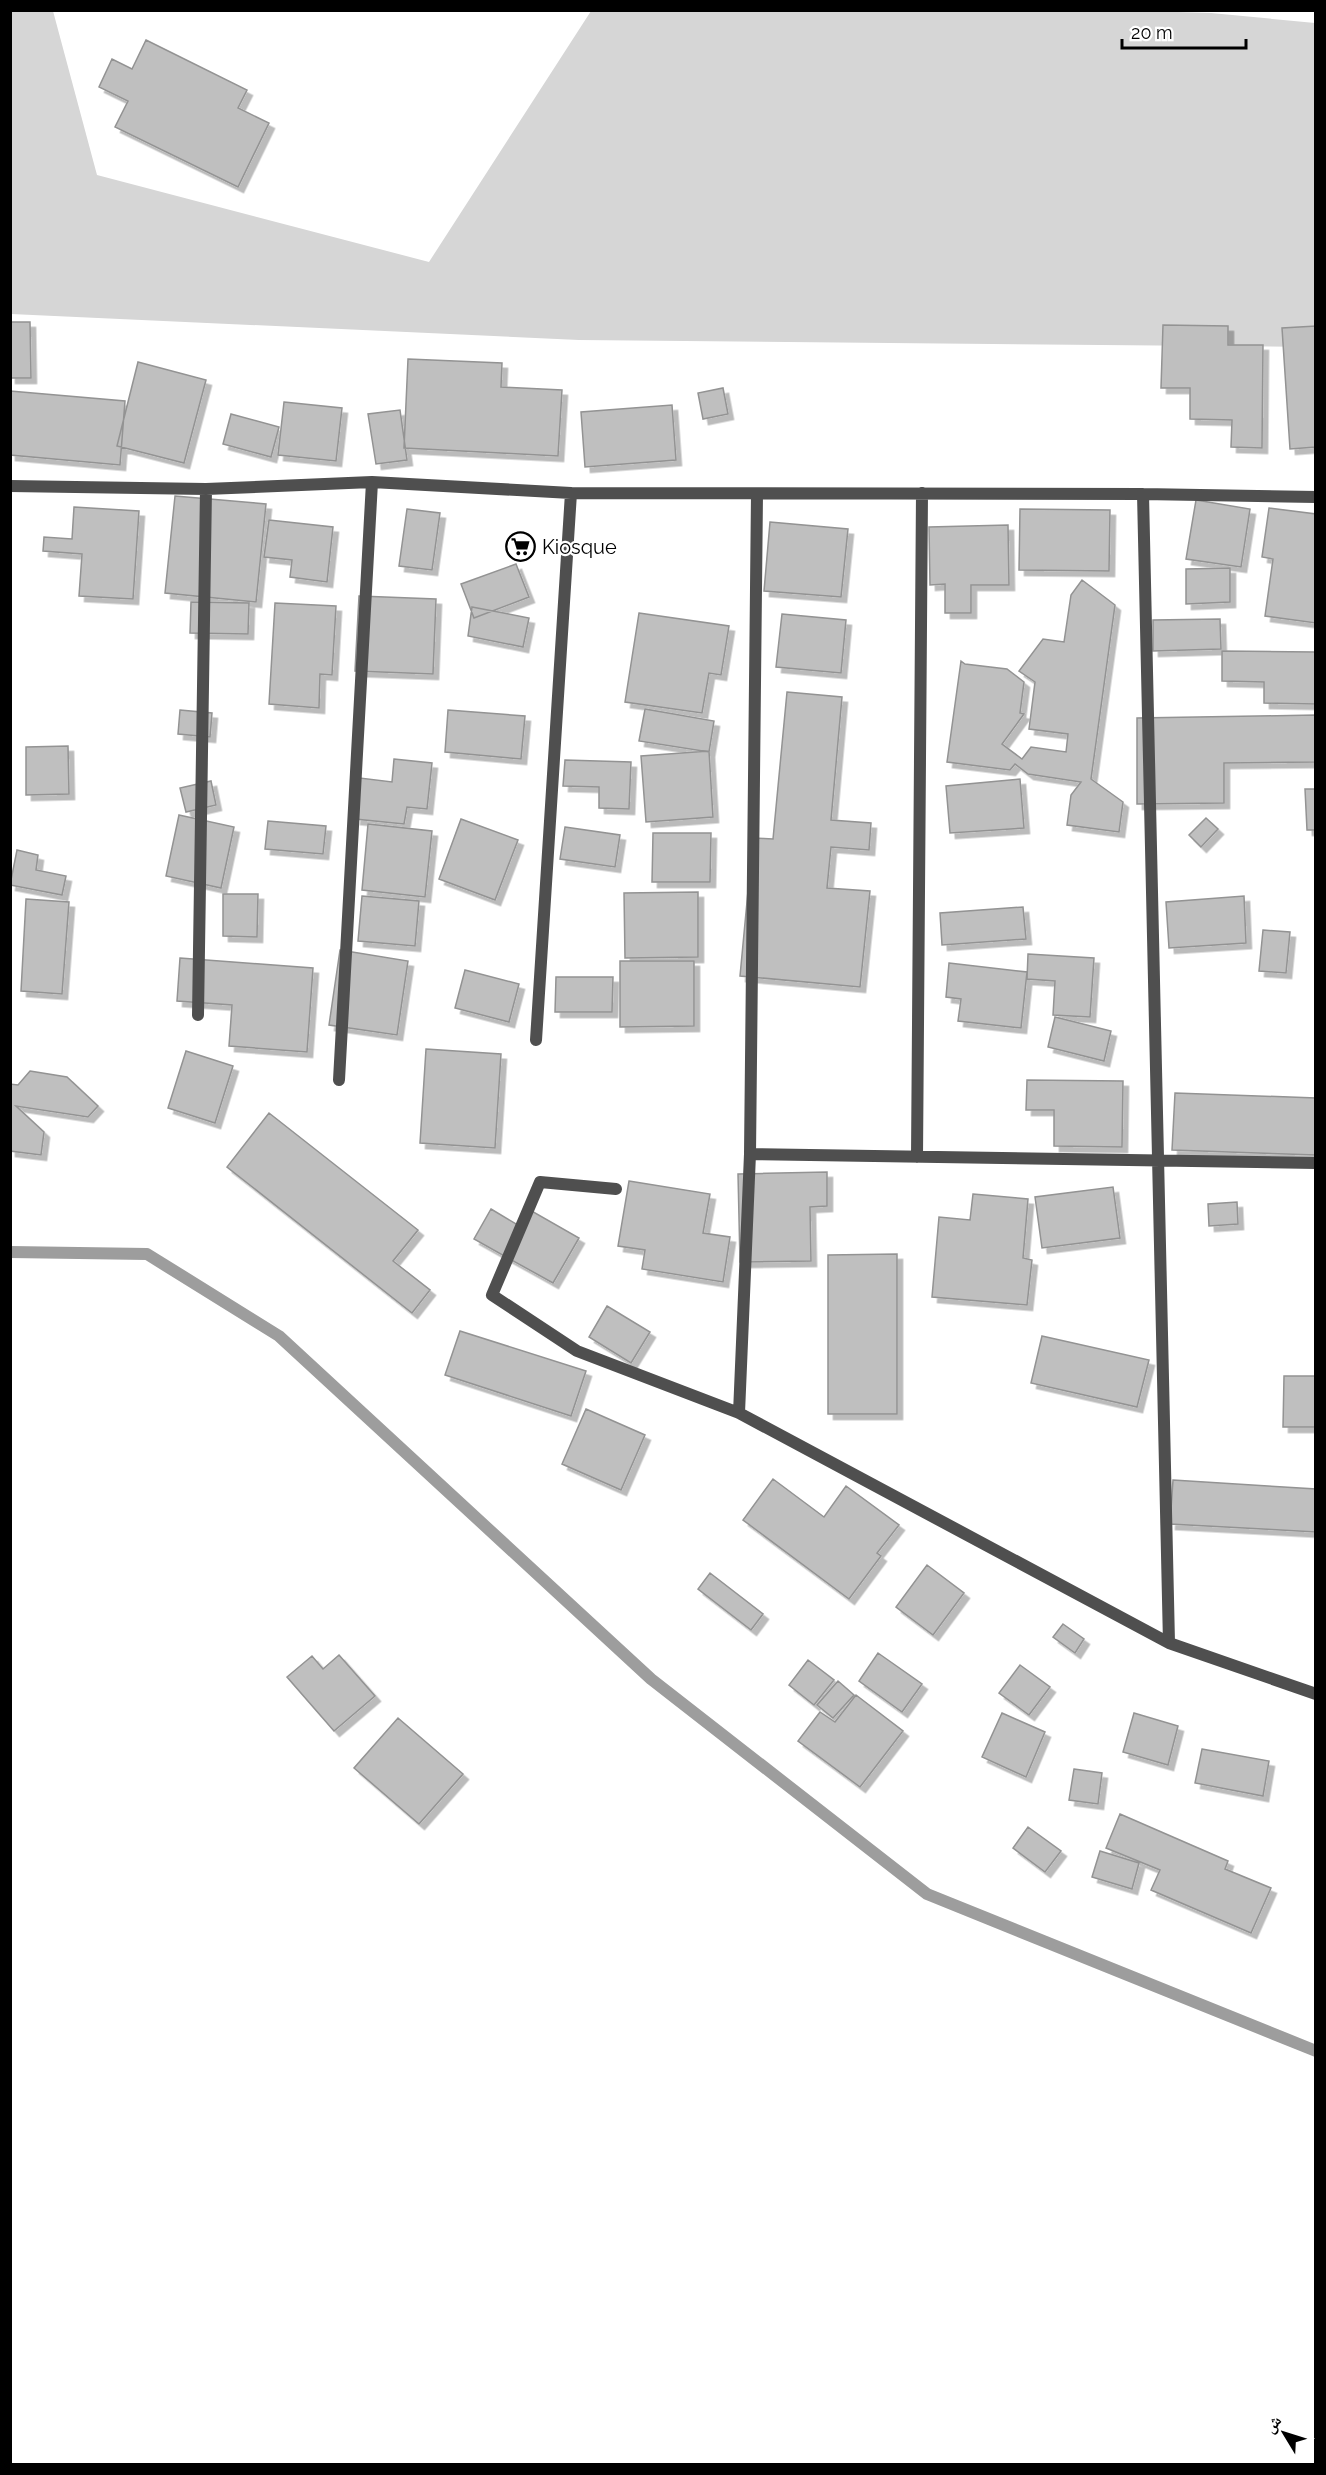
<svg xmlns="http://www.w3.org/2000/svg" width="1326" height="2475" font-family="Raleway,'Noto Naskh Arabic',sans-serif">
<defs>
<filter id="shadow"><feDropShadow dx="5.5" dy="5.5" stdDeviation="0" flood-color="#0004"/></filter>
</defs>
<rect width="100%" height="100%" fill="#fff"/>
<!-- green -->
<path fill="#d6d6d6" d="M 11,11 L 53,11 L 97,175 L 429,262 L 591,11 L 1144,11 L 1211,13 L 1315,23 L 1315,347 L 579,340 L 11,314 Z"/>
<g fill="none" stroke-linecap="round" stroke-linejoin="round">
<!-- stream -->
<path stroke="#9d9d9d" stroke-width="12" d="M 10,1252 L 147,1254 L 279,1336 L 651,1679 L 927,1894 L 1316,2051"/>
</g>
<!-- building -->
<path fill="#bfbfbf" stroke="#939393" stroke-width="1.5" filter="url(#shadow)" d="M 146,40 L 247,90 L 238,108 L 269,123 L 238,187 L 115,127 L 128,101 L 99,87 L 112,59 L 132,69 Z
M 10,322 L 30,322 L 31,378 L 10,378 Z
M 1163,325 L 1228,326 L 1228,345 L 1263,345 L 1262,448 L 1231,447 L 1232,420 L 1190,419 L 1190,388 L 1161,388 Z
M 1316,326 L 1316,447 L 1290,449 L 1282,328 Z
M 408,359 L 502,363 L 501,387 L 562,390 L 558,456 L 404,448 Z
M 138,362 L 206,380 L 184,463 L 117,446 Z
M 723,388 L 728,414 L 703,419 L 698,393 Z
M 10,391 L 125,401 L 120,465 L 10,455 Z
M 284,402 L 342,408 L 336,461 L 278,455 Z
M 672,405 L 676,460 L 585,467 L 581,412 Z
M 400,410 L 407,460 L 376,464 L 368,414 Z
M 231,414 L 279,427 L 271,457 L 223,444 Z
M 175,496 L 266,504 L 256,602 L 165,593 Z
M 1196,500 L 1250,509 L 1241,567 L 1186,559 Z
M 74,507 L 139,511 L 133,599 L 79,596 L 82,554 L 43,551 L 44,537 L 72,539 Z
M 1269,508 L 1316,514 L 1316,623 L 1265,616 L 1273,559 L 1262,557 Z
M 407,509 L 440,513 L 432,570 L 399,566 Z
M 1020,509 L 1110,510 L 1109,571 L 1019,570 Z
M 269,520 L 333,527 L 327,582 L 290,577 L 292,560 L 264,557 Z
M 770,522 L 848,529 L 841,597 L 764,591 Z
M 1008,525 L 1009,585 L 971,585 L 971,613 L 945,613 L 945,584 L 930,585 L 929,527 Z
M 516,564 L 529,597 L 474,618 L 461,584 Z
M 1230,568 L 1230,602 L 1186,604 L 1186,569 Z
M 1082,580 L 1115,605 L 1091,779 L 1123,802 L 1119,832 L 1067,825 L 1071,795 L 1081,782 L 1028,774 L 1015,764 L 1010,770 L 947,762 L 961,661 L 965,664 L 1007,669 L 1024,682 L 1020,713 L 1024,714 L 1002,744 L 1022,759 L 1031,747 L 1066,752 L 1068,734 L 1029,729 L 1035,682 L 1019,671 L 1043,639 L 1064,642 L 1071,595 Z
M 359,596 L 436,599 L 433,674 L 355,671 Z
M 191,602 L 249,603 L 248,634 L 190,633 Z
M 275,603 L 336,606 L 332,675 L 320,674 L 319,708 L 269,704 Z
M 472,607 L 529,618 L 523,647 L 468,636 Z
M 639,613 L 729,626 L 721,675 L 709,673 L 702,713 L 625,702 Z
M 782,614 L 846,620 L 841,673 L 776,667 Z
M 1220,619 L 1221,649 L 1153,651 L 1153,620 Z
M 1222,651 L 1316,652 L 1316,704 L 1264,703 L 1264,682 L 1222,681 Z
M 787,692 L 842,697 L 831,820 L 871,823 L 869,850 L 831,847 L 827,888 L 870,891 L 860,987 L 740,976 L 753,838 L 773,839 Z
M 645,709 L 714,721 L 709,752 L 639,741 Z
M 180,710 L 212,713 L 210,737 L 178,734 Z
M 448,710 L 525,716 L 521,759 L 445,752 Z
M 1316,715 L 1316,762 L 1224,763 L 1224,803 L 1137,804 L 1137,718 Z
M 68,746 L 69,794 L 26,795 L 26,747 Z
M 709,751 L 713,817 L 646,822 L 641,756 Z
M 394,759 L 432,763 L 427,809 L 407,807 L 404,824 L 355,819 L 360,778 L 392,782 Z
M 565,760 L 631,762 L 629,809 L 599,808 L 599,787 L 563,786 Z
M 1020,779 L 1024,828 L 950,833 L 946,786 Z
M 211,781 L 216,805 L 186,812 L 180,788 Z
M 1305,789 L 1316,789 L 1316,830 L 1307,830 Z
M 179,815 L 234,827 L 221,888 L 166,876 Z
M 1206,818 L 1218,829 L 1201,847 L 1189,835 Z
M 461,819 L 518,840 L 495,900 L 439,879 Z
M 268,821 L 326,826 L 323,854 L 265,849 Z
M 368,824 L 432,831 L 425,897 L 362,890 Z
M 565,827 L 620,835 L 615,867 L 560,859 Z
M 653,833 L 711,833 L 710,882 L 652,882 Z
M 17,850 L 38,855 L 36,870 L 66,876 L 62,895 L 10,885 Z
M 698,892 L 698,957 L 625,958 L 624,893 Z
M 223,894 L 258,894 L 257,937 L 223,936 Z
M 362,896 L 419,901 L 415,946 L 358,941 Z
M 1244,896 L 1246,943 L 1169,948 L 1166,902 Z
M 26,899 L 69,902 L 62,994 L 21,991 Z
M 1023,907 L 1026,939 L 942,945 L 940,913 Z
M 1263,930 L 1290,932 L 1286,973 L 1259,971 Z
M 340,950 L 408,961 L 397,1035 L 329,1025 Z
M 1028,954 L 1094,958 L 1090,1017 L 1053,1015 L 1055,981 L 1027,979 Z
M 180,958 L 313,968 L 307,1052 L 229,1046 L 232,1005 L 177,1001 Z
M 620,961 L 694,961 L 694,1026 L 620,1027 Z
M 949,963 L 1027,972 L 1021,1028 L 958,1021 L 961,999 L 946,997 Z
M 465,970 L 519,984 L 509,1022 L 455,1008 Z
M 556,977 L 613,977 L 612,1012 L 555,1012 Z
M 1055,1017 L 1111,1031 L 1104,1061 L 1048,1047 Z
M 426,1049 L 501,1054 L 495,1148 L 420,1143 Z
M 186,1051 L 233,1066 L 215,1123 L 168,1108 Z
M 30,1071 L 67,1077 L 98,1106 L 88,1117 L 16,1106 L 44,1132 L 41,1155 L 10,1151 L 10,1084 L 18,1085 Z
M 1027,1080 L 1123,1081 L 1122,1147 L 1054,1146 L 1054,1110 L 1026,1110 Z
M 1175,1093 L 1316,1098 L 1316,1155 L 1172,1150 Z
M 269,1113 L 418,1230 L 393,1261 L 430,1290 L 412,1313 L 227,1167 Z
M 827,1172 L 827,1206 L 810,1207 L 811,1261 L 740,1262 L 738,1174 Z
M 629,1181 L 710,1194 L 703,1233 L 730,1237 L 723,1282 L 642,1269 L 645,1250 L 618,1246 Z
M 1113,1187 L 1120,1238 L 1042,1248 L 1035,1197 Z
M 973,1194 L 1028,1199 L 1023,1258 L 1032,1260 L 1027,1305 L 932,1297 L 939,1217 L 970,1220 Z
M 1237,1202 L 1238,1224 L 1209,1226 L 1208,1204 Z
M 491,1209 L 521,1227 L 530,1210 L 579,1238 L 553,1283 L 474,1239 Z
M 897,1254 L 897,1414 L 828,1414 L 828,1255 Z
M 607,1306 L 650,1332 L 631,1363 L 589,1337 Z
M 460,1331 L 586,1371 L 571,1416 L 445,1375 Z
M 1042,1336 L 1149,1360 L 1137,1407 L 1031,1383 Z
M 1284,1376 L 1316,1376 L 1316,1427 L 1283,1427 Z
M 586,1409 L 645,1435 L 621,1490 L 562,1464 Z
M 773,1479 L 824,1517 L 846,1486 L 899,1525 L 877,1553 L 881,1556 L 849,1599 L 743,1520 Z
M 1173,1480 L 1316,1489 L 1316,1532 L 1170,1524 Z
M 927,1565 L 964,1593 L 933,1635 L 896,1607 Z
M 710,1573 L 763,1614 L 751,1630 L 698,1589 Z
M 1063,1624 L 1084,1639 L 1075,1653 L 1053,1637 Z
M 878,1653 L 922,1684 L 902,1712 L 859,1681 Z
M 339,1655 L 375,1696 L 334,1731 L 287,1677 L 312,1656 L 323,1669 Z
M 808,1660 L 834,1680 L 814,1705 L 789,1685 Z
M 1020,1665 L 1050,1687 L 1029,1715 L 999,1693 Z
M 838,1681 L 854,1695 L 833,1718 L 817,1705 Z
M 856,1695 L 903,1731 L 860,1787 L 798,1741 L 820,1712 L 835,1722 Z
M 1002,1713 L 1045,1732 L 1026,1777 L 982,1757 Z
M 1134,1713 L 1178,1726 L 1168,1765 L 1123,1752 Z
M 398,1718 L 463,1774 L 419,1824 L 354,1768 Z
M 1202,1749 L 1269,1761 L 1263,1796 L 1195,1783 Z
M 1074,1769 L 1102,1773 L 1098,1804 L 1069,1800 Z
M 1120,1814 L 1228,1861 L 1225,1869 L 1271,1888 L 1251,1933 L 1151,1890 L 1160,1870 L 1106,1848 Z
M 1028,1827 L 1061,1851 L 1045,1872 L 1013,1848 Z
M 1100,1851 L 1139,1863 L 1132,1889 L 1092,1877 Z"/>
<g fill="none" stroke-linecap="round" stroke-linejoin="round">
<!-- minor -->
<path stroke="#4f4f4f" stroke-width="12" d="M 10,486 L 206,489 L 372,482 L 571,493 L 1143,494 L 1316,497
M 1143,494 L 1169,1643
M 198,1015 L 206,489
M 536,1040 L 571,493
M 339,1080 L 372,482
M 750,1154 L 1316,1163
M 917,1157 L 922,493
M 616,1189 L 540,1182 L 492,1295 L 577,1351 L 739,1413 L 1169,1643 L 1316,1694
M 739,1413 L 750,1154 L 757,494"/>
</g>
<!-- icons -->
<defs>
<symbol id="supermarket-ring" viewBox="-11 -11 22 22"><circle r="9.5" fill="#fff" stroke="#000" stroke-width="1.5"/><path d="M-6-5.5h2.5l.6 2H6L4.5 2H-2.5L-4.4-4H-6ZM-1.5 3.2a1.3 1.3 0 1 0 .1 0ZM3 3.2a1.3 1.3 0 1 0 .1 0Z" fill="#000"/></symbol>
</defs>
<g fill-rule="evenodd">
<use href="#supermarket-ring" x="504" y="530" width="33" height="33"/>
</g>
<g text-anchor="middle" stroke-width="4.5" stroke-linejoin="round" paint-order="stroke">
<!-- poi labels -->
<g font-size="20" fill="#000" stroke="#fff" text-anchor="start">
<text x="542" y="554">Kiosque</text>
</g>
</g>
<!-- border -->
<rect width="1326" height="2475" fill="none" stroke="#000000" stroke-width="24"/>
<!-- north arrow -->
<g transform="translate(1284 2433) rotate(308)" stroke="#ffffff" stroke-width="4.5" paint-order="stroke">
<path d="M0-4.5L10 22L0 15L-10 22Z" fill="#000000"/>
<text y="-9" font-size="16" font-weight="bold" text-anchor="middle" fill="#000000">ش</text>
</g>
<!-- scale -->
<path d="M1122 39v9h124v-9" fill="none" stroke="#000000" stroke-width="3"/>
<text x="1131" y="39" font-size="18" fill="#000000" stroke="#ffffff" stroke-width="4.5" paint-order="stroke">20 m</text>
</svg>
